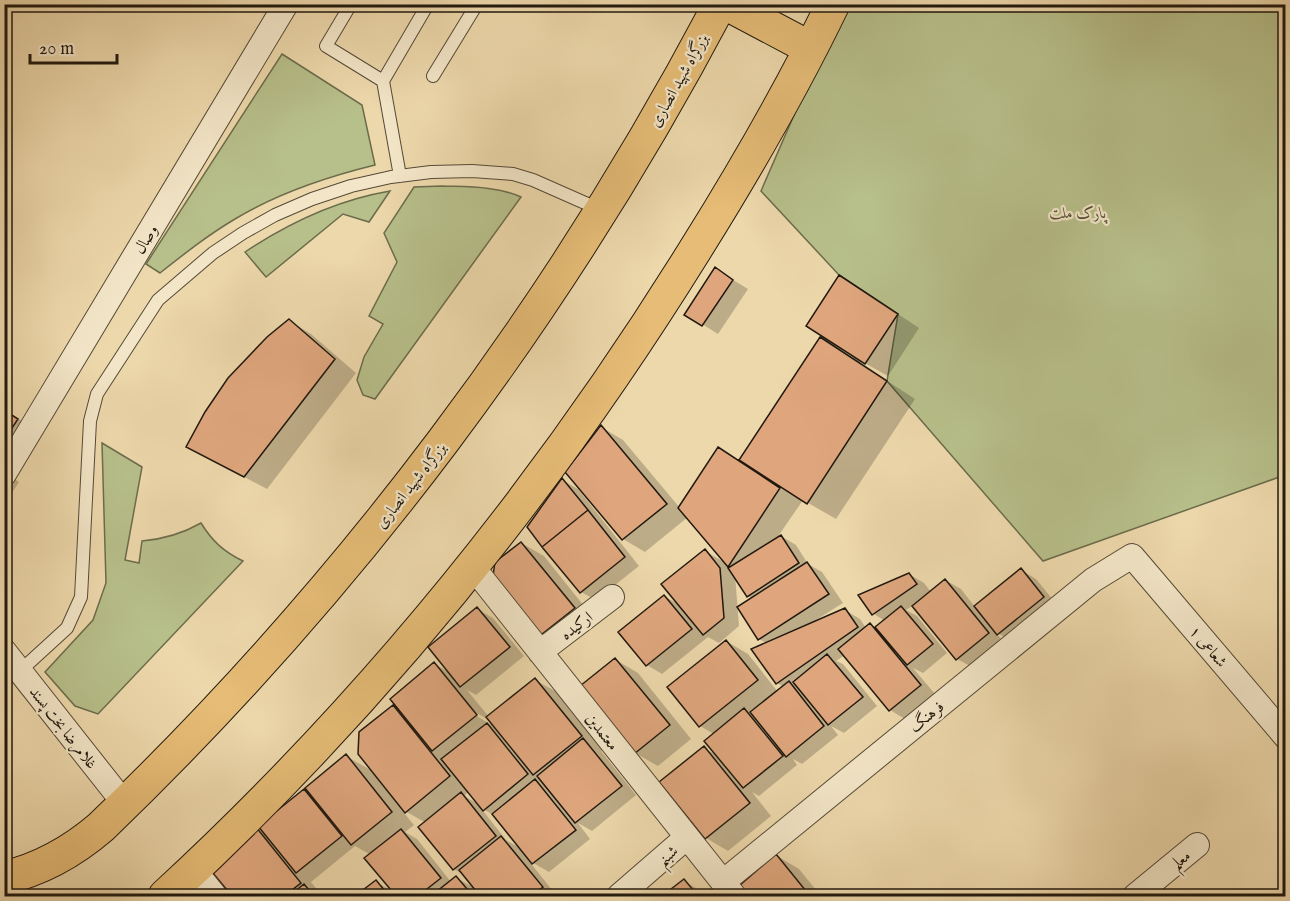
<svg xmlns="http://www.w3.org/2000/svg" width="1290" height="901" font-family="'IM FELL English',Amiri,serif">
<rect width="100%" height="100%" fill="#edd8ab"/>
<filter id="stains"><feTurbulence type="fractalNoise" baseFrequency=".00333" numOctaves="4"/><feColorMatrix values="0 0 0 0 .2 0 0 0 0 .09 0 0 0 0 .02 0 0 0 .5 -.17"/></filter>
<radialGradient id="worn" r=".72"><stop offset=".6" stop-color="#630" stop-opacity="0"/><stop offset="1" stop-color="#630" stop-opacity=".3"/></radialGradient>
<!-- green -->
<path fill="#b7bf8a" stroke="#6c6c4c" stroke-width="1.5" d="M 842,5 L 1285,5 L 1285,475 L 1043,561 L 887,381 L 898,314 L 839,275 L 761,191 Z
M 282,54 L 362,105 L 375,165 C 326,177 278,193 235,219 C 208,235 184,254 160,273 L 146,264 Z
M 442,186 C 468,187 497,186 521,197 L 375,399 L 363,395 L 357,380 L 364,357 L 383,324 L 369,316 L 397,262 L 384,233 L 414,187 Z
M 390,191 L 369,222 L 343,214 L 266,277 L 245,252 C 290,222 337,200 390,191 Z
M 102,443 L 142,467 L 125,560 L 139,563 L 142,541 C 164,539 182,534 201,523 C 212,541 224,552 243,561 L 98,714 L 75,706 L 45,672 L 93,620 L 106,583 Z"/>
<!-- shadow -->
<path fill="#0003" fill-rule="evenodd" d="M 730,278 L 748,289 L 718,334 L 686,314 Z
M 862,290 L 919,328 L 888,376 L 861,361 L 860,363 L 915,399 L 836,519 L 803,500 L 779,535 L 796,545 L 808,564 L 822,572 L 843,603 L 816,620 L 817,622 L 845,610 L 860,619 L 866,628 L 870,625 L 876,628 L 885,621 L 874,614 L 861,596 L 909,574 L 924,583 L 931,592 L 945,580 L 961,589 L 975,607 L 1021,570 L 1036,579 L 1058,606 L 1013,642 L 996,632 L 1003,642 L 972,667 L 957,659 L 914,605 L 906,610 L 917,616 L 947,653 L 923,673 L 913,668 L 935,694 L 905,719 L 890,710 L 845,655 L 836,661 L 843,664 L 877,706 L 844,733 L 831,726 L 838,735 L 802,764 L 793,759 L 797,765 L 759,796 L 752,792 L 771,816 L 728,851 L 706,838 L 704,748 L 718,756 L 714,734 L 700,726 L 726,641 L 748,654 L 778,692 L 784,687 L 777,683 L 766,643 L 759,639 L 753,599 L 748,596 L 735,575 L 739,626 L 719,643 L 708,637 L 662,674 L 647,665 L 664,596 L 680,605 L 705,551 L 724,562 L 688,517 L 645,552 L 623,539 L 601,427 L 623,440 L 680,508 L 740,462 L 820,339 L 853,358 Z
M 289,321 L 311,334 L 356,373 L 267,489 L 188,447 Z
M 4,410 L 40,432 L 4,468 Z
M 4,472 L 19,482 L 4,505 Z
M 562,480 L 578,489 L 639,566 L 596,600 L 581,592 Z
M 521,543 L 544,556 L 596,621 L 538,637 Z
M 477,609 L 493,618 L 524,656 L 476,695 L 467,690 L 489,717 L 535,680 L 557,692 L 603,749 L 601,751 L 636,795 L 592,831 L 578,823 L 590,839 L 549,872 L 528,860 L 557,896 L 358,896 L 376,882 L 394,892 L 371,855 L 355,846 L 311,882 L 322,896 L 234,896 L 210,866 L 256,829 L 266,835 L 304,791 L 313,796 L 346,756 L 374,772 L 361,733 L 396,704 L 435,664 L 450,673 ZM 471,710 L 493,722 L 495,727 L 470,712 ZM 469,791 L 480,805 L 464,796 ZM 480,807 L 495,816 L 522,849 L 506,840 ZM 400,808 L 426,823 L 454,869 L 464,875 L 475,888 L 456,878 L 451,882 L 417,839 L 405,832 L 414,825 Z
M 616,660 L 638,673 L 691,739 L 658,766 L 635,753 Z
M 777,856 L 799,869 L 821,896 L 750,896 L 741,886 Z
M 684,881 L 706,894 L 708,896 L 664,896 Z"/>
<!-- building -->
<path fill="#dfa67d" stroke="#21190f" stroke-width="1.5" d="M 715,267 L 733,280 L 702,326 L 684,315 Z
M 839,275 L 898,314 L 865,364 L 806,326 Z
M 289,319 L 335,359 L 244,477 L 186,447 L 205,412 L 228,378 L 267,337 Z
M 820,337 L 887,381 L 807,504 L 739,460 Z
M 4,410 L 18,419 L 4,440 Z
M 601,425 L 667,504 L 622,540 L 565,472 Z
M 718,447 L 780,488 L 728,567 L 678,508 Z
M 562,478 L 588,510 L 542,547 L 527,527 Z
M 588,510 L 625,557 L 580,593 L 542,547 Z
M 781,535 L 799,563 L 747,597 L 728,568 Z
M 521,542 L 575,608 L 537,638 L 492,583 L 495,562 Z
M 705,549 L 720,568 L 724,618 L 703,635 L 661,584 Z
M 807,562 L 829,594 L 758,640 L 737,607 Z
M 1021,568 L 1044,597 L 997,635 L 974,606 Z
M 909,573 L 917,584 L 872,615 L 858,595 Z
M 945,579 L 989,633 L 956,660 L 912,606 Z
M 664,595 L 692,629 L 646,666 L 618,632 Z
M 901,606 L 933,644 L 907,665 L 875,627 Z
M 477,607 L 510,647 L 460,687 L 428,647 Z
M 845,608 L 858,627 L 776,684 L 751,649 Z
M 870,623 L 921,685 L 889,711 L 838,649 Z
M 726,640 L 758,680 L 699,727 L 667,687 Z
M 827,654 L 863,697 L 828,725 L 793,682 Z
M 615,658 L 670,725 L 634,754 L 580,686 Z
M 434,662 L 477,715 L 432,751 L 390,699 Z
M 535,678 L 582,736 L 533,775 L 486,717 Z
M 789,681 L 824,726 L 786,757 L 750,712 Z
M 393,705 L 450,776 L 405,813 L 358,754 L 359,732 Z
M 744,708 L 783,756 L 743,788 L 704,741 Z
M 487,723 L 528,774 L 483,811 L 441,759 Z
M 583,738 L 622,786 L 575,823 L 537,776 Z
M 704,746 L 750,803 L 705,839 L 659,782 Z
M 346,754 L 392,812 L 351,845 L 305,788 Z
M 535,779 L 576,830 L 532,864 L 492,814 Z
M 304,789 L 342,836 L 296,873 L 258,826 Z
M 461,792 L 496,836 L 453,870 L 418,827 Z
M 256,827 L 301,883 L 284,896 L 232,896 L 207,866 Z
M 401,829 L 441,878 L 418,896 L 396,896 L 364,858 Z
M 501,836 L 543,887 L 531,896 L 480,896 L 459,870 Z
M 776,854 L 810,896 L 748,896 L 739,886 Z
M 456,876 L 473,896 L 431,896 Z
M 684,879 L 698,896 L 662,896 Z
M 376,880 L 389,896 L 355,896 Z
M 304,884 L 314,896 L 289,896 Z"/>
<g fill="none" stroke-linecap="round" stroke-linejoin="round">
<defs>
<path id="service" d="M 351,4 L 326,46 L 383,81 L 428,4
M 433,76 L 477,4
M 383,81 L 400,176
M 20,671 L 67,628 L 81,597 L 90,421 L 97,394 L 158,300 L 213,253 L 243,233 L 275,215 L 312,199 L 351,186 L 391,177 L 431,172 L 472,171 L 513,174 L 533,180 L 601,210"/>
<path id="minor" d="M 4,474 L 286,4
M 472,566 L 734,896
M 4,651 L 124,803
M 540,652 L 612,597
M 194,870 L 215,896
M 723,882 L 1093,580 L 1132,556 L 1286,737
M 619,896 L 687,837
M 1135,896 L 1197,845"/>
<path id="primary" d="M 727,4 L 810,48
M 4,878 C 42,869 72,852 101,827 C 350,588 559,310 720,4
M 165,896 C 370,707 548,487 695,250 C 745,170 792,89 833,4"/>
</defs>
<!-- service casing -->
<use href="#service" stroke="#544936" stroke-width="14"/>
<!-- minor casing -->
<use href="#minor" stroke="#544936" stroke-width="26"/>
<!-- primary casing -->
<use href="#primary" stroke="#21190f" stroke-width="35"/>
<!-- service -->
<use href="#service" stroke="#f3e6c8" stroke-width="12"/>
<!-- minor -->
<use href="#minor" stroke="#f3e6c8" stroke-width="24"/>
<!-- primary -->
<use href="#primary" stroke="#e6bc76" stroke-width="33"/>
</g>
<g text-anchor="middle" stroke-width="4.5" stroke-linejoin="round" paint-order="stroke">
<!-- street labels -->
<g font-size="16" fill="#21190f" stroke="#f3e6c8">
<text transform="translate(678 80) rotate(-61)" y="6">بزرگراه شهید انصاری</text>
<text transform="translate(145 239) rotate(-59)" y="6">وصال</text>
<text transform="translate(410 485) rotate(-52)" y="6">بزرگراه شهید انصاری</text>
<text transform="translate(576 625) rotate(-37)" y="6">ارکیده</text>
<text transform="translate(1209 646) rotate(50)" y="6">شعاعی ۱</text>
<text transform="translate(926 716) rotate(-39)" y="6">فرهنگ</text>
<text transform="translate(64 727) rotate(52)" y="6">غلامرضا بخت پسند</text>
<text transform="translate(603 731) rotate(52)" y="6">معتمدین</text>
<text transform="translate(667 855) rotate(-41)" y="6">شبنم</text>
<text transform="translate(1180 859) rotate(-40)" y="6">معلم</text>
</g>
<!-- park labels -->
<g font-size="16" font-style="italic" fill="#4e4b34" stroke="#f3e6c8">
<text x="1078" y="218">پارک ملت</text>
</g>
</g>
<!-- margin -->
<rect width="1290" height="901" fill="none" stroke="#edd8ab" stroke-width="24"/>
<rect x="6" y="6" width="1278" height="889" fill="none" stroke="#21190f" stroke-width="3"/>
<rect x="12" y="12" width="1266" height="877" fill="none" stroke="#21190f" stroke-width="1.5"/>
<!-- scale -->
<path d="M30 54v9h87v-9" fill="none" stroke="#21190f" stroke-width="3"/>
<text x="39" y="54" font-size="18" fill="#21190f" stroke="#f3e6c8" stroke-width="4.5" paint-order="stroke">20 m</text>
<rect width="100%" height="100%" filter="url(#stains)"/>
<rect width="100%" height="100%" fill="url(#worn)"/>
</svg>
